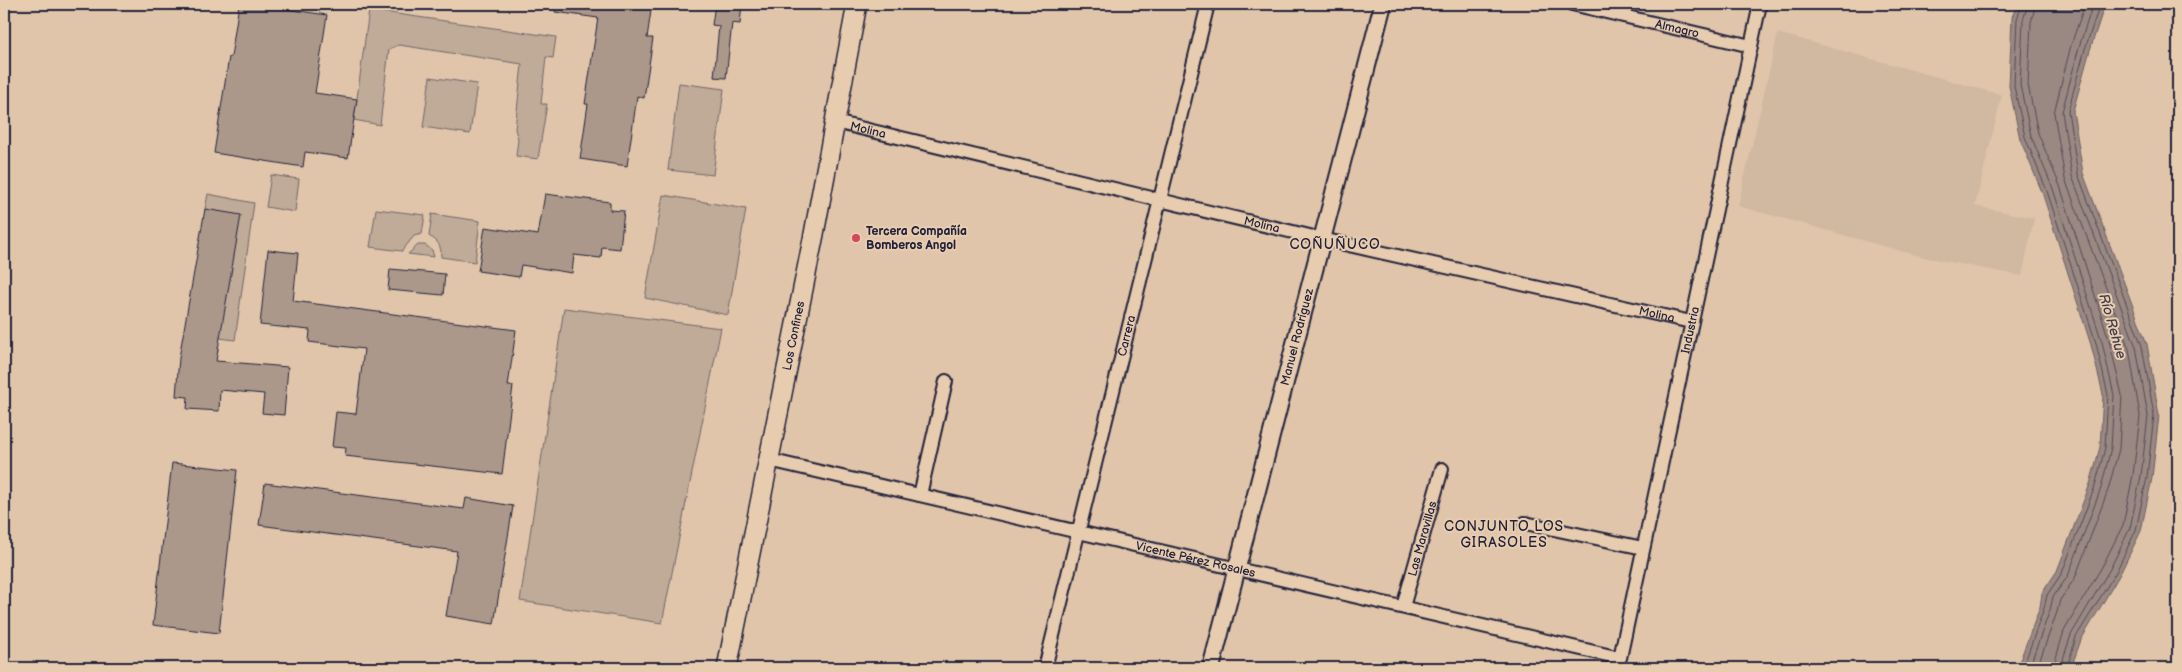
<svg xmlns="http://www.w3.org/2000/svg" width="2182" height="672" font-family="'Balsamiq Sans',sans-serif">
<rect width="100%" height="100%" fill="#e0c5aa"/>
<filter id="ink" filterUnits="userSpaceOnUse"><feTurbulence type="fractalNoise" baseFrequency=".02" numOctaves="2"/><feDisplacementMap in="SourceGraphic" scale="10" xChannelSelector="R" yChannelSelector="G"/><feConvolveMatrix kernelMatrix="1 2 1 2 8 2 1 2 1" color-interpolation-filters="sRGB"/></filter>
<g filter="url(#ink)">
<!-- built -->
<path fill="#d0b8a1" d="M 1778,33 L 2002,95 L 1975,206 L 2034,218 L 2022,276 L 1923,257 L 1738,206 Z"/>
<!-- green -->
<path fill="#c0aa98" stroke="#71666a" d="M 369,10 L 556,37 L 553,58 L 546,57 L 541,104 L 547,104 L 538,159 L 516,156 L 518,139 L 515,129 L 522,64 L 399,45 L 389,49 L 380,125 L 354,120 Z
M 430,77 L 477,84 L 470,134 L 423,127 Z
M 679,83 L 724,89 L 713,175 L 668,170 Z
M 271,175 L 299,179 L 295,212 L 266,207 Z
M 208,194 L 254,203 L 235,340 L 220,338 L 205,209 Z
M 663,195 L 746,209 L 728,315 L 645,298 Z
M 376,209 L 425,215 L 422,234 L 414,236 L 402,251 L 370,247 Z
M 432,214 L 480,221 L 475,262 L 441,257 C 441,245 439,242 429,236 Z
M 418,245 L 425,245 L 432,250 L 434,257 L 408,254 Z
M 564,308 L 721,328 L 662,623 L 520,601 Z"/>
<!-- water -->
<path fill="#9a8882" stroke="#6a5f66" d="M 2017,4 L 2105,4 L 2090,50 L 2073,111 L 2083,173 L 2147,344 L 2159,415 L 2152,478 L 2141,531 L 2120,574 L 2081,640 L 2071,668 L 2017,668 L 2040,607 L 2042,593 L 2057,571 L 2090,484 L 2100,447 L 2103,394 L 2091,345 L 2042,192 L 2020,139 L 2009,86 L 2012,17 Z"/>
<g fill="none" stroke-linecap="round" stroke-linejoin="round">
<!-- shore -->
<path stroke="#524b57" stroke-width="1" d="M 2022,4 L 2017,19 L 2014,86 L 2025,137 L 2047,191 L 2096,343 L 2108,395 L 2105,448 L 2095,486 L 2062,573 L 2047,595 L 2044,608 L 2023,668
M 2028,4 L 2023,20 L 2020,85 L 2031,136 L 2053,189 L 2102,342 L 2114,395 L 2111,448 L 2101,488 L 2068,576 L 2053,597 L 2050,610 L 2029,668
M 2036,4 L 2031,22 L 2028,85 L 2038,133 L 2060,186 L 2092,286 L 2109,340 L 2122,395 L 2119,449 L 2108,490 L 2075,578 L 2060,600 L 2057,612 L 2037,668
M 2053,668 L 2064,631 L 2103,565 L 2123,525 L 2133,475 L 2140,416 L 2129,349 L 2065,179 L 2054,113 L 2071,45 L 2085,4
M 2060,668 L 2071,635 L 2110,569 L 2130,528 L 2141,476 L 2148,416 L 2136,347 L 2072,176 L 2062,112 L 2079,47 L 2093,4
M 2067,668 L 2076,637 L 2116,572 L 2136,530 L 2147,477 L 2154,415 L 2142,346 L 2078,174 L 2068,111 L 2085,49 L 2100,4"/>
</g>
<!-- building -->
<path fill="#ab988b" stroke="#22223b" d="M 239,4 L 273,4 L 272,7 L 327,15 L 315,93 L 357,99 L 348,158 L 305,152 L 303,167 L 214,153 L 229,57 L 231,57 Z
M 556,4 L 652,4 L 647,38 L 653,38 L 644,98 L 637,96 L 627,166 L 580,159 L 588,104 L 585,104 L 598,18 L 555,12 Z
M 715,4 L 742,4 L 740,24 L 732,23 L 726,78 L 714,77 L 719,26 L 712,25 Z
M 545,194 L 610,202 L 610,210 L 624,211 L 620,249 L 602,247 L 601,258 L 574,255 L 572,273 L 521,265 L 519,277 L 478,271 L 485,227 L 538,235 Z
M 205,209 L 241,215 L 216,361 L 288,367 L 284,415 L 262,413 L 264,394 L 220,390 L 219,411 L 187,409 L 188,397 L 176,396 L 179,358 Z
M 268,250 L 298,253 L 293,301 L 516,330 L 508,386 L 513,386 L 502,474 L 345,456 L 346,448 L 332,447 L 336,412 L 356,414 L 364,349 L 309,342 L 310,330 L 260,325 Z
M 390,269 L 445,274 L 443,295 L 388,290 Z
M 172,463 L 237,470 L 219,633 L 153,625 Z
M 265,483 L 464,509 L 466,498 L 513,506 L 494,624 L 446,616 L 457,551 L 259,525 Z"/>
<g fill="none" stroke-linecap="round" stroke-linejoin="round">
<defs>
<g id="minor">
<path id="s1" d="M 1572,4 L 1751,46"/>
<path id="s2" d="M 835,122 L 1322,239 L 1691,322"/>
<path id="s3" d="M 769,460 L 1620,658 L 1760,4"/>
<path d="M 920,495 L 946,381"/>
<path d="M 1525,523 L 1643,548"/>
<path id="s4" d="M 1403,607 L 1442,469"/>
<path id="s5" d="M 1045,668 L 1208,4"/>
</g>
<g id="tertiary">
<path id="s6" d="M 1211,668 L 1383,4"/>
</g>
<g id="secondary">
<path id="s7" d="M 727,668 L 814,234 L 857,4"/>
</g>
</defs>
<!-- minor casing -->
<use href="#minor" stroke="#22223b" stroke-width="16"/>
<!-- tertiary casing -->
<use href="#tertiary" stroke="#22223b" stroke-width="20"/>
<!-- secondary casing -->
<use href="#secondary" stroke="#22223b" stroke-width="22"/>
<!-- minor -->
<use href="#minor" stroke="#e8ccaf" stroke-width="12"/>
<!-- tertiary -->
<use href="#tertiary" stroke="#e8ccaf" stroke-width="16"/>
<!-- secondary -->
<use href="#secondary" stroke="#e8ccaf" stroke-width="19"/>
</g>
</g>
<!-- markers -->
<circle fill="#d1495b" stroke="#e8ccaf" stroke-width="2" cx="856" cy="238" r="5"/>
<g text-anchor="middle" stroke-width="4" stroke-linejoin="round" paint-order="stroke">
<!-- street labels -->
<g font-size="12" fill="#22223b" stroke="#e8ccaf">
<text dy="4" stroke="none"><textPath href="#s1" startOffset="108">Almagro</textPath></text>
<text dy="4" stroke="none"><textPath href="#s2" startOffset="34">Molina</textPath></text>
<text dy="4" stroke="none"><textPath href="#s2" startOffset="439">Molina</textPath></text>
<text dy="4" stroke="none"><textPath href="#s2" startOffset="844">Molina</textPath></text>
<text dy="4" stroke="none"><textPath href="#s3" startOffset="1209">Industria</textPath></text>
<text dy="4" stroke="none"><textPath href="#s7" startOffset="339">Los Confines</textPath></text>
<text dy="4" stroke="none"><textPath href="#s5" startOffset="342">Carrera</textPath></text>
<text dy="4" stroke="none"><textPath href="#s6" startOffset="342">Manuel Rodríguez</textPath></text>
<text dy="4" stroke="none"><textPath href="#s4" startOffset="71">Las Maravillas</textPath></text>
<text dy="4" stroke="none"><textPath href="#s3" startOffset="438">Vicente Pérez Rosales</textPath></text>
</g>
<!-- poi labels -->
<g font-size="12" font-weight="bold" fill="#22223b" stroke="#e8ccaf" text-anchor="start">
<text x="866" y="235">Tercera Compañía<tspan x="866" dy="14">Bomberos Angol</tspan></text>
</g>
<!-- neighbourhood labels -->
<g font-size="14" letter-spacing="1" fill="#22223b" stroke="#e8ccaf">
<text x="1335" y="249">COÑUÑUCO</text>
<text x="1504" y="531">CONJUNTO LOS<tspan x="1504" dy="16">GIRASOLES</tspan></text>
</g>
<!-- water labels -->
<g font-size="14" font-style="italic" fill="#403c4d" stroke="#e8ccaf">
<text transform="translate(2113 326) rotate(74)" y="5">Río Rehue</text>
</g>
</g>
<!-- margin -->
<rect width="2182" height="672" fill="none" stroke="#e8ccaf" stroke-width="20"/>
<rect x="10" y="10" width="2162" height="652" fill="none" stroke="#22223b" stroke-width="2" filter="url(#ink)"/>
</svg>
